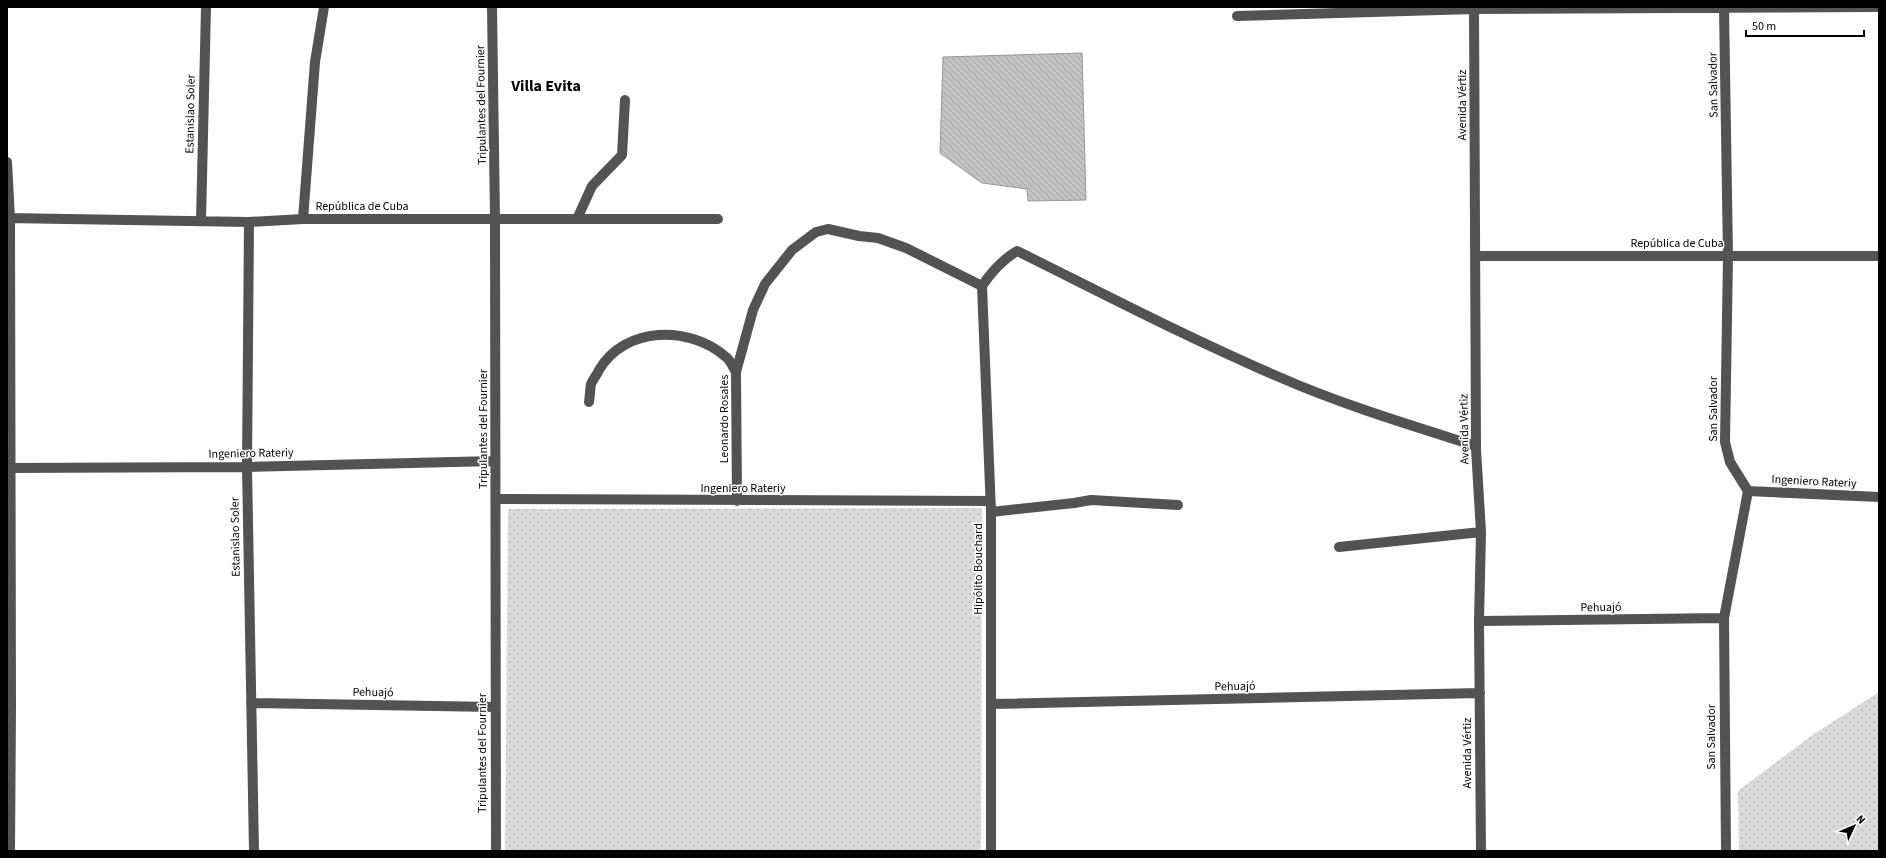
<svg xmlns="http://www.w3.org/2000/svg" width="1886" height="858" font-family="'Source Sans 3',sans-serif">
<defs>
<pattern id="grass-dots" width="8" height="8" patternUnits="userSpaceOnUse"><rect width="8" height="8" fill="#dadada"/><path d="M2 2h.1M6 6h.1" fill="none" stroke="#b9b9b9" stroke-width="1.8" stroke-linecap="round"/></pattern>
<pattern id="building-back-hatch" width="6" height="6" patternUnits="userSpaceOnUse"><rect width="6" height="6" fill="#c3c3c3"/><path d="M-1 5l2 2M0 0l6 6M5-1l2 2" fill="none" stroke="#a6a6a6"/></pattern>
</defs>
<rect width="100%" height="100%" fill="#fff"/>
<!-- grass -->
<path fill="url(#grass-dots)" d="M 982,508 L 981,851 L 505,851 L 508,509 Z
M 1879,692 L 1879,851 L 1739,851 L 1738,791 L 1814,734 Z"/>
<!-- building -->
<path fill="url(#building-back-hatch)" stroke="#979797" d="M 1082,53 L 1086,200 L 1028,201 L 1027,189 L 982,183 L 940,153 L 943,57 Z"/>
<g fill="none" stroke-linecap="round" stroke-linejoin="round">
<!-- minor -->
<path stroke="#535353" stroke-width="10" d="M 492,7 L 495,218 L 496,851
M 1474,7 L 1476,449 L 1481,532 L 1479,621 L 1481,851
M 1724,7 L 1728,256 L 1725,442 L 1730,462 L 1748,491 L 1724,618 L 1726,851
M 1237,16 L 1474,9 L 1879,7
M 7,162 L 10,218 L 11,705 L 10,851
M 7,218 L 249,222 L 303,219 L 718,219
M 303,219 L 315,62 L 324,7
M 577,219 L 592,186 L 622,155 L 625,100
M 201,221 L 206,7
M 249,222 L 247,467 L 254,851
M 1476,256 L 1879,256
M 982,286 L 991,512 L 991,851
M 982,286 C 992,271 1002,260 1017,251 C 1104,294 1190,339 1279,377 C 1343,405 1410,425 1476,446
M 589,402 C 590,396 590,389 591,384 C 593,379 597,375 599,370 C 625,326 689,325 726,357 C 730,360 733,367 736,372
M 7,468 L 247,467 L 495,461
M 1748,491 L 1879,497
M 496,499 L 990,501
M 737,501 L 736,372 L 753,310 L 765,284 L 792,250 L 816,232 L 828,229 L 859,236 L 878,238 L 906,248 L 982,286
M 991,512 L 1074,503 L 1091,500 L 1178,505
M 1339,547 L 1481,532
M 1479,621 L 1724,618
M 251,703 L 495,707
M 991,704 L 1480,693"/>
</g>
<g text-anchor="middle" stroke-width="3" stroke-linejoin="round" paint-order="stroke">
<!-- street labels -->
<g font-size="12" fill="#000" stroke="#fff">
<text transform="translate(1713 85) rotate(-91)" y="4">San Salvador</text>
<text transform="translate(481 105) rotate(-91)" y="4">Tripulantes del Fournier</text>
<text transform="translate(1462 105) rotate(-90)" y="4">Avenida Vértiz</text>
<text transform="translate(190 114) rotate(-89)" y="4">Estanislao Soler</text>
<text x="362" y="210">República de Cuba</text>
<text x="1677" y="247">República de Cuba</text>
<text transform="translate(1713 409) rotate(-90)" y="4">San Salvador</text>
<text transform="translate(724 419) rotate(-90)" y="4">Leonardo Rosales</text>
<text transform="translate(483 429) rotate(-90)" y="4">Tripulantes del Fournier</text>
<text transform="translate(1464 429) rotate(-91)" y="4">Avenida Vértiz</text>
<text transform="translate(251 453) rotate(-1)" y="4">Ingeniero Rateriy</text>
<text transform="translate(1814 481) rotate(3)" y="4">Ingeniero Rateriy</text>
<text x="743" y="492">Ingeniero Rateriy</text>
<text transform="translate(235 537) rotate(-91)" y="4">Estanislao Soler</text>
<text transform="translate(978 569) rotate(-90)" y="4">Hipólito Bouchard</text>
<text transform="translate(1601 607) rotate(-1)" y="4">Pehuajó</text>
<text transform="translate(1235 686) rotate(-1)" y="4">Pehuajó</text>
<text transform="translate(373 692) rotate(1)" y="4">Pehuajó</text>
<text transform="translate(1711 737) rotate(-90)" y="4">San Salvador</text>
<text transform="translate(482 753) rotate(-90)" y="4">Tripulantes del Fournier</text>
<text transform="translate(1467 753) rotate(-90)" y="4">Avenida Vértiz</text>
</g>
<!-- district labels -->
<g font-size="16" font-weight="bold" fill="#000" stroke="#fff">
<text x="546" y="91">Villa Evita</text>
</g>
</g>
<!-- border -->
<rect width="1886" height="858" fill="none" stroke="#000000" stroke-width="16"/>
<!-- north arrow -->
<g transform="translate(1854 826) rotate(46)" stroke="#ffffff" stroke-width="3" paint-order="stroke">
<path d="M0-3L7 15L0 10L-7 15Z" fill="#000000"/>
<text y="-6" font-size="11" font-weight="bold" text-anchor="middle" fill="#000000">N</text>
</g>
<!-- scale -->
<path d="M1746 30v6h118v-6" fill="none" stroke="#000000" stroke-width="2"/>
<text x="1752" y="30" font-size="12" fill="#000000" stroke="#ffffff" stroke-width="3" paint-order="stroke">50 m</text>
</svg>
